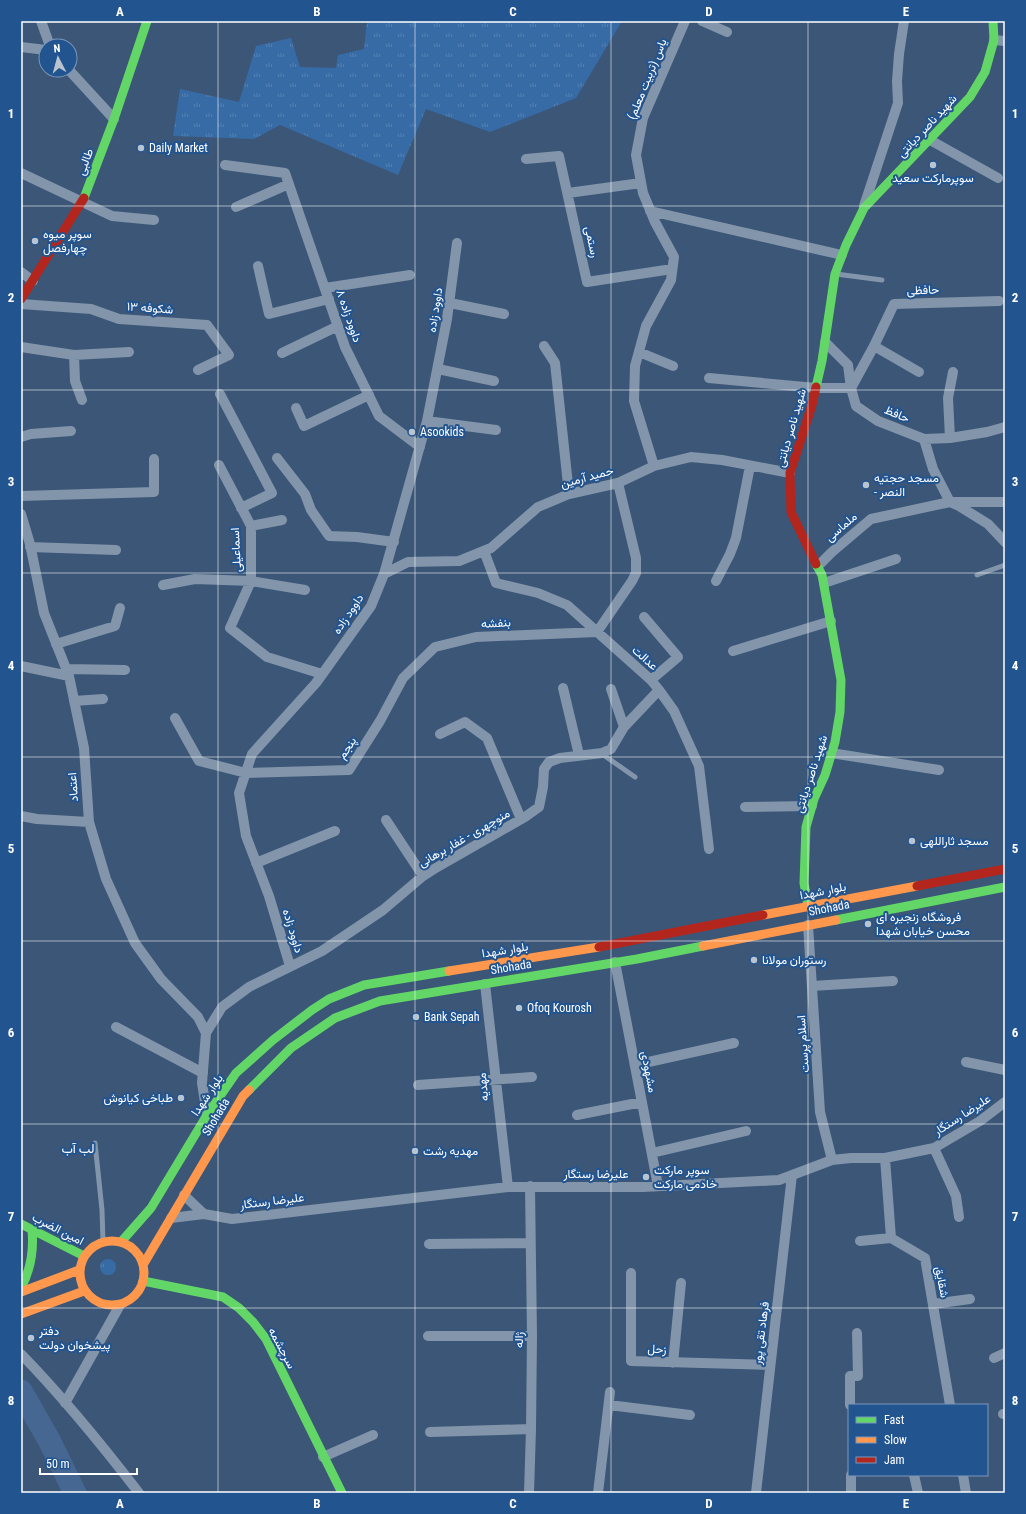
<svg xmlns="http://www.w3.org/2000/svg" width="1026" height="1514" font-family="'Roboto Condensed',Vazirmatn,sans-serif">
<defs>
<pattern id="grass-tufts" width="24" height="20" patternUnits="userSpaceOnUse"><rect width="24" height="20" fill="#376ba6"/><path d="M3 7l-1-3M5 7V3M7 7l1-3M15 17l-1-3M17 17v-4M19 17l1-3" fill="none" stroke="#5581b3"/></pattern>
</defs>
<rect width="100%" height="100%" fill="#3b5677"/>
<!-- grass -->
<path fill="url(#grass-tufts)" d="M 367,21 L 622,21 L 576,98 L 490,132 L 426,109 L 398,175 L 280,125 L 254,139 L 173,136 L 180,89 L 239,102 L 256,46 L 291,38 L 300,67 L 336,68 L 338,55 L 364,49 Z
M100 1267a8 8 0 1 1 16 0a8 8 0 1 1-16 0Z"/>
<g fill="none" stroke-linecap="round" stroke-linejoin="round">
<!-- river -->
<path stroke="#456791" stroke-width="23" d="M 21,1391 L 49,1440 L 75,1493"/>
<!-- lane -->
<path stroke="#8295aa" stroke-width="5" d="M 836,274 L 882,280
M 977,575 L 1005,565
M 602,754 L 635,777
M 95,1143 L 102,1210 L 103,1242"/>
<!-- street -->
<path stroke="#8295aa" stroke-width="10" d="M 41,21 L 50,46
M 702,21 L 727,32
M 994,40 L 1005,41
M 21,47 L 46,50
M 69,70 L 114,119
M 930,140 L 998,178
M 526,159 L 559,156 L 587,282 L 672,269
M 225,165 L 285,173 L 345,347 L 379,416 L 420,447
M 21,173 L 112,216 L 154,220
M 568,193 L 641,183
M 864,206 L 898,103 L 897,81 L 899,54 L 904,21
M 236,207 L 289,184
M 650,211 L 842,255
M 258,266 L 269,314 L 329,299
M 21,272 L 33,281
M 325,288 L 410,275
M 450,303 L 504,314
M 21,304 L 91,309 L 119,319 L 207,325 L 229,355 L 198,370
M 825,342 L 848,365 L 851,388 L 856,406 L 878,421 L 924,439 L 950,438 L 987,432 L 1005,427
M 544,346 L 555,363 L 569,494
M 874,346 L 919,372
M 21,347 L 74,355 L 129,352
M 639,352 L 673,366
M 282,353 L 338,326
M 74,355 L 75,381 L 82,400
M 438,369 L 494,381
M 709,378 L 816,388 L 851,388 L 874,346 L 894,304 L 999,301
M 220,394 L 272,493 L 241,508
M 296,408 L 304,426 L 369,395
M 427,421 L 496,430
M 21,437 L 31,434 L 71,431
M 950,438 L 948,398 L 953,372
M 924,439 L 933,469 L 950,502 L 959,506 L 988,524 L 1005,542
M 277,458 L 305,494 L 311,510 L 329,536 L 357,537 L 394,542
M 219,465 L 251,526 L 251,581 L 230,628 L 267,657 L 322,674
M 654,466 L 634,401 L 635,366 L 646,326 L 671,280 L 674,257 L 655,222 L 643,193 L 636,155 L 643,118 L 685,21
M 21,496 L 154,492 L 154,459
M 21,514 L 30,544 L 44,613 L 69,676 L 84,748 L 89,822 L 106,879 L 135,943 L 161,979 L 198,1017 L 206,1033
M 251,526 L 282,520
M 30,547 L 116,550
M 484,551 L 496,583 L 538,593 L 567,605 L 651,680 L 659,690 L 674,711 L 699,766 L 709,849
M 818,566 L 832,552 L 871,519 L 950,502 L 1005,502
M 384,574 L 408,562 L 459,561 L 491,548 L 538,507 L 569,494 L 618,483 L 654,466 L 691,457 L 722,460 L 790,473
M 716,581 L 730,554 L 736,538 L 750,466
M 824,583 L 896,559
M 163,585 L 195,579 L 251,581 L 305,590
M 644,617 L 678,657 L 651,680
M 56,644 L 115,626 L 120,608
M 733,651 L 831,621
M 21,666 L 69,676
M 66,669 L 125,670
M 563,688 L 579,755
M 611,689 L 624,727
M 74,701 L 103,699
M 175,718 L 199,761 L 246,773 L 349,770 L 380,721 L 403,678 L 435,647 L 476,637 L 597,632 L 632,581 L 636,573 L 636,558 L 618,483
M 440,734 L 465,722 L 487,738 L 521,819
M 831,753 L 939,770
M 745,807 L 812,806
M 21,816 L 37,819 L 89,822
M 386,820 L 423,876
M 256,863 L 335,831
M 808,925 L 820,1112 L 832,1160
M 615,962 L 658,1186
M 290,966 L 269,896 L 246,836 L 239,793 L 252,754 L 316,683 L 371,606 L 384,574 L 427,421 L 447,319 L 457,243
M 485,984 L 508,1187
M 812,986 L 893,981
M 116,1027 L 203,1073
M 966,1062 L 1005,1070
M 635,1065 L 734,1043
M 418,1085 L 532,1077
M 207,1115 L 202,1083 L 206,1033 L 222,1007 L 249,987 L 322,951 L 383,910 L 423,876 L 434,869 L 525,817 L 539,807 L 543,787 L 544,769 L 549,762 L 560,758 L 602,753 L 611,749 L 624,727 L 659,690
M 577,1115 L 642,1102
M 934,1148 L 956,1196 L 959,1217
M 652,1153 L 746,1131
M 885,1158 L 891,1238 L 925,1258 L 950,1405
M 184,1195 L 204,1214
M 171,1218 L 204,1214 L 232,1219 L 508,1187 L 643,1187 L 779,1180 L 832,1160 L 851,1158 L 885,1158 L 934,1148 L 980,1121 L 1005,1102
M 860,1241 L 891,1238
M 429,1244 L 530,1243
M 631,1273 L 631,1361 L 770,1365
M 933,1304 L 970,1299
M 428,1336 L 532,1336
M 21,1354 C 64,1398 102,1445 139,1493
M 994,1358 L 1005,1353
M 673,1363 L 681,1283
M 65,1403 L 120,1305
M 609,1405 L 690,1415
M 850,1405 L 850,1376 L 858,1376 L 857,1333
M 1003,1414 L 1005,1414
M 430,1432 L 531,1429
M 323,1457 L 373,1435
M 851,1475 L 851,1493
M 914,1475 L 918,1493
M 963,1475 L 966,1493
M 529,1493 L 531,1429 L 532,1336 L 530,1186
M 598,1493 L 610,1392
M 756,1493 L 792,1175"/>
<!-- fast -->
<path stroke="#63d668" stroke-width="9" d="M 84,198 L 114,119 L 147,21
M 816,387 L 822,361 L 835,274 L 846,245 L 864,208 L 970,97 L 985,72 L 994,40 L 993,21
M 808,906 L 804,883 L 806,827 L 814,799 L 825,775 L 835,742 L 840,712 L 841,680 L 822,575 L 816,564
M 836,920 L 1005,887
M 249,1090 L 291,1048 L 335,1018 L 380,1001 L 637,959 L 703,946
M 21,1224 L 84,1256
M 121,1242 L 151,1208 L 207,1115 L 236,1073 L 273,1040 L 312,1010 L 329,999 L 364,985 L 449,971
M 143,1281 L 223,1297 L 239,1308 L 253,1322 L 266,1339 L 342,1493
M 21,1288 C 31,1269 34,1251 32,1230"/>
<!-- slow -->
<path stroke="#ff974d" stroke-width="9" d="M 763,915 L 917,886
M 703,946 L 836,920
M 449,971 L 599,947
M80 1273a32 32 0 1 1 64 0a32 32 0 1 1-64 0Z
M 143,1265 L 243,1096 L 249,1090
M 21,1292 L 79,1270
M 21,1314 L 84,1291"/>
<!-- jam -->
<path stroke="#b3261e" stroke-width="9" d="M 21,299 L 84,198
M 816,387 L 812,405 L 790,473 L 791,512 L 816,564
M 917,886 L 1005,869
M 599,947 L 763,915"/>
</g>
<!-- grid -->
<path fill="none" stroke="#fff" stroke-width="1" stroke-opacity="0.55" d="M 218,21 L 218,1493M 415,21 L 415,1493M 611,21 L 611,1493M 808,21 L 808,1493M 21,206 L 1005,206M 21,390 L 1005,390M 21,573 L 1005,573M 21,757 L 1005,757M 21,941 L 1005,941M 21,1124 L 1005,1124M 21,1308 L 1005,1308"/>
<!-- markers -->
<g fill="#bac4cf" stroke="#225490" stroke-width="1.5">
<circle cx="141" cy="148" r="4"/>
<circle cx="933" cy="165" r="4"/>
<circle cx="35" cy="241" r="4"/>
<circle cx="412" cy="432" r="4"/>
<circle cx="866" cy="485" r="4"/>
<circle cx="912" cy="841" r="4"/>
<circle cx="868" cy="924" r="4"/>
<circle cx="754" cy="960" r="4"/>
<circle cx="519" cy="1008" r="4"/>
<circle cx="416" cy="1017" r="4"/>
<circle cx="181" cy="1098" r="4"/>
<circle cx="415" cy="1151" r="4"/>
<circle cx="646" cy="1177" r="4"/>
<circle cx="31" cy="1338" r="4"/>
</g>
<g text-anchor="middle" stroke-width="4" stroke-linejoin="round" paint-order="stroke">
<!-- street labels -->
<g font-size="12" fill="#fff" stroke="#225490">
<text transform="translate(647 79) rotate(-68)" y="4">یاس (تربیت معلم)</text>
<text transform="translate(927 126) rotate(-47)" y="4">شهید ناصر دیانتی</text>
<text transform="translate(85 162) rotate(-70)" y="4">طالبی</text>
<text transform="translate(592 242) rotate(78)" y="4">رستمی</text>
<text transform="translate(923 290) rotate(-2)" y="4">حافظی</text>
<text transform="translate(150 308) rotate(4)" y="4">شکوفه ۱۳</text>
<text transform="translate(435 310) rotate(-81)" y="4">داوود زاده</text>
<text transform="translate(349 316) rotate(71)" y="4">داوود زاده ۸</text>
<text transform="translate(897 414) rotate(23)" y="4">حافظ</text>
<text transform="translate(791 428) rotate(-74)" y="4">شهید ناصر دیانتی</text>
<text transform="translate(587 477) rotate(-15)" y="4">حمید آرمین</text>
<text transform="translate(841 527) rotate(-41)" y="4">ملماسی</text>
<text transform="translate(236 550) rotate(-93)" y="4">اسماعیلی</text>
<text transform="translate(348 614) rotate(-56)" y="4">داوود زاده</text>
<text transform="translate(496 623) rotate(-3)" y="4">بنفشه</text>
<text transform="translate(645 658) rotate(42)" y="4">عدالت</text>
<text transform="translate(347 748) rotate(-56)" y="4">پنجم</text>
<text transform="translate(811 774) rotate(-72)" y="4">شهید ناصر دیانتی</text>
<text transform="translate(73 787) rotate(-94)" y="4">اعتماد</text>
<text transform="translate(464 838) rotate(-30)" y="4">منوچهری - غفار برهانی</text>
<text transform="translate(823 891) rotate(-11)" y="4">بلوار شهدا</text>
<text transform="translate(829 908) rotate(-11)" y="4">Shohada</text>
<text transform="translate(293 931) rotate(73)" y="4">داوود زاده</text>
<text transform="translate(505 950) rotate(-9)" y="4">بلوار شهدا</text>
<text transform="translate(511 967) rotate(-9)" y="4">Shohada</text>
<text transform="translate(803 1044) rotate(-94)" y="4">اسلام پرست</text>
<text transform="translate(649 1072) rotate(79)" y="4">مشهودی</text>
<text transform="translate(483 1087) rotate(-96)" y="4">مهدیه</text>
<text transform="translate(207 1095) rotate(-56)" y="4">بلوار شهدا</text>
<text transform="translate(962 1115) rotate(-33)" y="4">علیرضا رستگار</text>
<text transform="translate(216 1117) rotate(-59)" y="4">Shohada</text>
<text x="596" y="1178">علیرضا رستگار</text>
<text transform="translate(272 1201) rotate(-7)" y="4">علیرضا رستگار</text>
<text transform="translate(58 1229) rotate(27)" y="4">امین الضرب</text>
<text transform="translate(942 1282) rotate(80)" y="4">شقایق</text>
<text transform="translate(761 1333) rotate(-83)" y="4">فرهاد تقی پور</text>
<text transform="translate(519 1340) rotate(-90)" y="4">ژاله</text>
<text transform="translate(282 1348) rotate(62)" y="4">سرچشمه</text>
<text transform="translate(657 1349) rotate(3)" y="4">زحل</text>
</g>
<!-- poi labels -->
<g font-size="12" fill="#fff" stroke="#225490" text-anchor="start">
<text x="149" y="152">Daily Market</text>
<text x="933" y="182" text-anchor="middle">سوپرمارکت سعید</text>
<text x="43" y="238">سوپر میوه<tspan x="43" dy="14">چهارفصل</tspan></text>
<text x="420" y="436">Asookids</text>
<text x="874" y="482">مسجد حجتیه<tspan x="874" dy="14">- النصر</tspan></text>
<text x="920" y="845">مسجد ثاراللهی</text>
<text x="876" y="921">فروشگاه زنجیره ای<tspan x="876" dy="14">محسن خیابان شهدا</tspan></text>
<text x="762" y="964">رستوران مولانا</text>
<text x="527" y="1012">Ofoq Kourosh</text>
<text x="424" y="1021">Bank Sepah</text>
<text x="173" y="1102" text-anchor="end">طباخی کیانوش</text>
<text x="423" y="1155">مهدیه رشت</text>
<text x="654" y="1174">سوپر مارکت<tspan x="654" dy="14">خادمی مارکت</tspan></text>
<text x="39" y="1335">دفتر<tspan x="39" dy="14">پیشخوان دولت</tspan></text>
</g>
<!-- neighbourhood labels -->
<g font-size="13" fill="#fff" stroke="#225490">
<text x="78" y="1153">لب آب</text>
</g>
</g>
<!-- border -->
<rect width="1026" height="1514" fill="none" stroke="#225490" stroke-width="44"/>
<!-- legend -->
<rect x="848" y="1404" width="140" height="72" fill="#225490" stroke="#7a98bc"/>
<rect x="856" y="1417" width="20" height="6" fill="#63d668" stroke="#7a98bc"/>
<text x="884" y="1424" font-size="12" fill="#ffffff">Fast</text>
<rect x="856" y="1437" width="20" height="6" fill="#ff974d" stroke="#7a98bc"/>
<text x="884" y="1444" font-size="12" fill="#ffffff">Slow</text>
<rect x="856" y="1457" width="20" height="6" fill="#b3261e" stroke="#7a98bc"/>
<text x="884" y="1464" font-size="12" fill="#ffffff">Jam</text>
<!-- north arrow -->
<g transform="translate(58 58) rotate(354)"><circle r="19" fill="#225490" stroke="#7a98bc"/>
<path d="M0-3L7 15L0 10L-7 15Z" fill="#bac4cf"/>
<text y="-6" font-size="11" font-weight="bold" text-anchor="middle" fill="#ffffff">N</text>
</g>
<!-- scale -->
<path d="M40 1468v6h97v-6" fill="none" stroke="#ffffff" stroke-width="2"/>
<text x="46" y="1468" font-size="12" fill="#ffffff" stroke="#225490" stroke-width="3" paint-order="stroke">50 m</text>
<rect x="22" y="22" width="982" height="1470" fill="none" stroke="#fff" stroke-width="1.5"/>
<g font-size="13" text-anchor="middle" font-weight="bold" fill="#fff">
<text x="120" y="16">A</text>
<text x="317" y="16">B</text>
<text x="513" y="16">C</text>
<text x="709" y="16">D</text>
<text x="906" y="16">E</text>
<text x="11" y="118">1</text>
<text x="1015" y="118">1</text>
<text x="11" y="302">2</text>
<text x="1015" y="302">2</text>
<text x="11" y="486">3</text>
<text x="1015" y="486">3</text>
<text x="11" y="670">4</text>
<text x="1015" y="670">4</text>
<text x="11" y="853">5</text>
<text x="1015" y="853">5</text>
<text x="11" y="1037">6</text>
<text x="1015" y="1037">6</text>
<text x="11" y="1221">7</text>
<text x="1015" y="1221">7</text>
<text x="11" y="1405">8</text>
<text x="1015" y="1405">8</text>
<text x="120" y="1508">A</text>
<text x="317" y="1508">B</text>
<text x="513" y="1508">C</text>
<text x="709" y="1508">D</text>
<text x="906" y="1508">E</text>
</g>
</svg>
